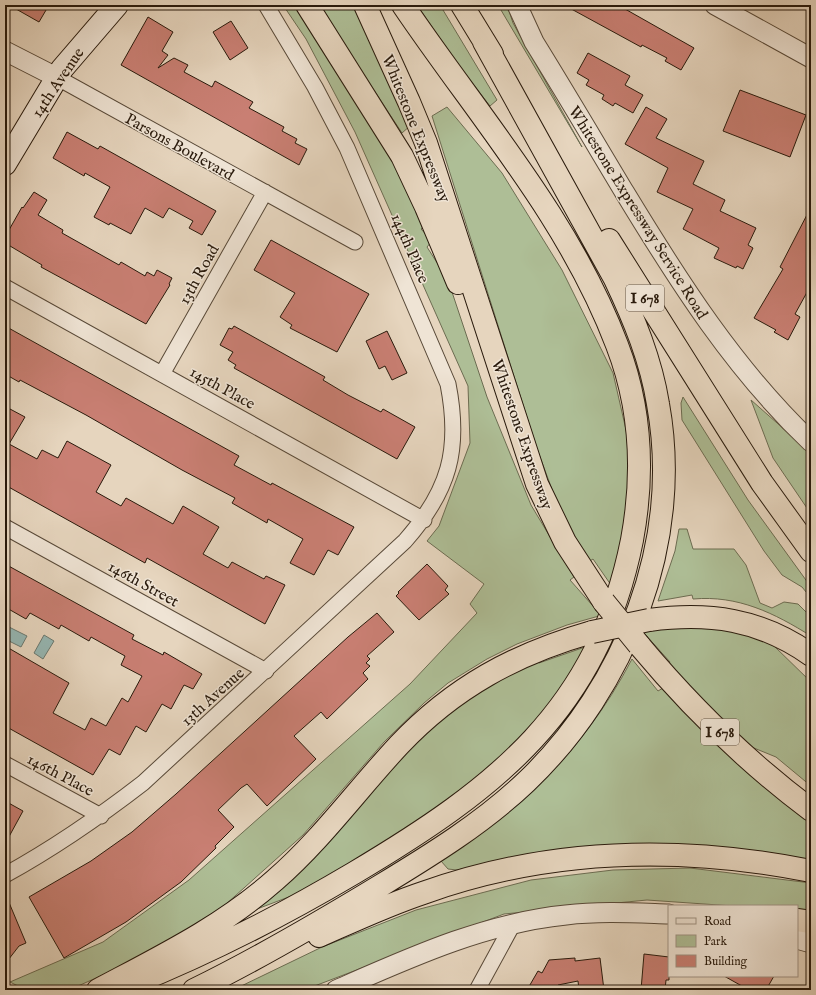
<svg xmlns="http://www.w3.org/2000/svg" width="816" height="995" font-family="'IM FELL English',serif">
<rect width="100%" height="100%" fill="#e6d5be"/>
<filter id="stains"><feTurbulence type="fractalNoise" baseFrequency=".005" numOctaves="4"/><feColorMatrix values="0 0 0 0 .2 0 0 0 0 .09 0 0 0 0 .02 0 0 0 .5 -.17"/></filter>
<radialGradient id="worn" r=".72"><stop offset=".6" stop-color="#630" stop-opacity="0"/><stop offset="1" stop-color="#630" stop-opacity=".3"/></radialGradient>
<!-- green -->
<path fill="#aebe96" stroke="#6c6c51" d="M 283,5 L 295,5 L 303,16 L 382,142 L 428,221 L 421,229 L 432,241 L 427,247 L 448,280 L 487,397 L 531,505 L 574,577 L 570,580 L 600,614 L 599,616 L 567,625 L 517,644 L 487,659 L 448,683 L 424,703 L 384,742 L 303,835 L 225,905 L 159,950 L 69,990 L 26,990 L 10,982 L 103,942 L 189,880 L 410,684 L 477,613 L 470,604 L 484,584 L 427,541 L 439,526 L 470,443 L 468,386 L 355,132 L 306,39 Z
M 318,5 L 355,5 L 411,125 L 402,133 Z
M 417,5 L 440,5 L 497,100 L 490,106 L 459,66 Z
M 498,5 L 507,5 L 513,23 L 582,147 Z
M 447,107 L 502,173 L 562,270 L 613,373 L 632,456 L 625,525 L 611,585 L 593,559 L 590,561 L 572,532 L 557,503 L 536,446 L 432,116 Z
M 683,397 L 748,500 L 811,587 L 811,598 L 802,587 L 782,575 L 764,551 L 682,420 L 681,403 Z
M 751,400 L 811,453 L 811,514 L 773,458 Z
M 679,529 L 687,529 L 693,549 L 734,549 L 746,565 L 760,603 L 772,608 L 784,602 L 798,604 L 811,617 L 811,636 C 774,613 738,595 693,599 L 692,595 L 658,601 L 675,551 Z
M 696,625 L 745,634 L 772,644 L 811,682 L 811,786 L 776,757 L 749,746 L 717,716 L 668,665 L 670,662 L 644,633 L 645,631 Z
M 585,647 L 565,683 L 533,726 L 471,786 L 369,856 L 294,895 L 257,909 L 380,777 L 457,704 L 536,659 L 539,663 Z
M 632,659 L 658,691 L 663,688 L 778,797 L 811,822 L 811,866 L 477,866 L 457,870 L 448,869 L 441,861 C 472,838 507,814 535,788 C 574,752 607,707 632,659 Z
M 690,868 L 811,883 L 811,916 L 797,913 L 797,906 L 733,906 L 647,900 L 504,914 L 304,990 L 233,990 L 322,947 L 416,910 L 531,880 L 613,870 Z"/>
<!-- water -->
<path fill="#96b8b4" stroke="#6a7971" d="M 9,627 L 27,636 L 21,647 L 5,639 L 5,634 Z
M 44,635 L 54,641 L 43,659 L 34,653 Z"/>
<!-- building -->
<path fill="#c97f73" stroke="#291a0c" d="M 9,5 L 49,5 L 39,22 Z
M 564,5 L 618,5 L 694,48 L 681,70 L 665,61 L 667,58 L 642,45 L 641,47 Z
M 148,17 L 173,32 L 162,51 L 168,55 L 158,68 L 174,58 L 188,65 L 184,72 L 212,87 L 215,81 L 253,102 L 249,108 L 284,127 L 282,131 L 297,139 L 295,143 L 307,149 L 299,165 L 121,65 Z
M 231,21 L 248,48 L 230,60 L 213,32 Z
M 588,53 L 630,76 L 625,85 L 643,95 L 633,113 L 615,103 L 613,106 L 602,99 L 604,95 L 586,85 L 589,80 L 577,73 Z
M 740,90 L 806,115 L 790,157 L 723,131 Z
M 646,107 L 667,119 L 656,138 L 704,161 L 693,184 L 725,200 L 720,211 L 756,228 L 748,245 L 753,248 L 743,269 L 737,266 L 736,268 L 714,258 L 719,248 L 683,229 L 693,209 L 657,192 L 668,168 L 625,144 Z
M 67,132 L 98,149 L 100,146 L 216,211 L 202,235 L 189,228 L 193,221 L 169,208 L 163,218 L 145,208 L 131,234 L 110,223 L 109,225 L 94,217 L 110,187 L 85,173 L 84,176 L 53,158 Z
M 34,192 L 47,200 L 38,215 L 63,230 L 62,233 L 119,265 L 121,262 L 145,276 L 147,272 L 154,276 L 157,270 L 172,278 L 169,284 L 170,285 L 146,324 L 41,267 L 42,265 L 5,243 L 5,237 L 22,207 L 23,208 Z
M 811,207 L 811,285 L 795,314 L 800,317 L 788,340 L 774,332 L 776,330 L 754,318 L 783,269 L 780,267 Z
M 271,240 L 369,294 L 337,352 L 290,328 L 292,325 L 280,317 L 295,293 L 254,270 Z
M 5,326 L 239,456 L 234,465 L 271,485 L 272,483 L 354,527 L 338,555 L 328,550 L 314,575 L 290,563 L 303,539 L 268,519 L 267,523 L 232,503 L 235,498 L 182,470 L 86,415 L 20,380 L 19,382 L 5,374 Z
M 234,326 L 325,377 L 323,380 L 348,395 L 381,412 L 383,409 L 415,427 L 397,459 L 234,368 L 236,365 L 228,360 L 233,352 L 220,345 L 229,328 L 232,329 Z
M 387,331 L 407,373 L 392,380 L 385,366 L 379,369 L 366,341 Z
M 10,409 L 25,417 L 9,444 L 37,459 L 42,450 L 58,458 L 67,441 L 111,465 L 96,492 L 121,506 L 126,498 L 173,524 L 183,506 L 219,527 L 203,554 L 228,568 L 232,562 L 264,579 L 266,576 L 285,585 L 265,624 L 147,558 L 145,563 L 5,485 L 5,418 Z
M 5,564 L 134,635 L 132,639 L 163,655 L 164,652 L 202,674 L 193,689 L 184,685 L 171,709 L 162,704 L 146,732 L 136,726 L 120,755 L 109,749 L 93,775 L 5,726 L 5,646 L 69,683 L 53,713 L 85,730 L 91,718 L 106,726 L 122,698 L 128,702 L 142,676 L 121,665 L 125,656 L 91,637 L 89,641 L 61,625 L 59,629 L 30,613 L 26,619 L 5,607 Z
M 427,564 L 448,586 L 445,590 L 449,594 L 419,620 L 396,596 L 399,593 L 398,592 Z
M 377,613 L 394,632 L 367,656 L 370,659 L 366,663 L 370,666 L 363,673 L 368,679 L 327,719 L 321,712 L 294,736 L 316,759 L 267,806 L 247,784 L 241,788 L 218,810 L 234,827 L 215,846 L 216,848 L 181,882 L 126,922 L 64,958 L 29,897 L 91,861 L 132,832 L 176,794 L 348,637 Z
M 5,801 L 23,811 L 5,844 Z
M 5,893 L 26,943 L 19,946 L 5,964 Z
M 644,954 L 669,957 L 669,980 L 666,980 L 665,990 L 641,990 Z
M 575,958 L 575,961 L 600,958 L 604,990 L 579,990 L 578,981 L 558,985 L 555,990 L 527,990 L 538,971 L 542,973 L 549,960 Z
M 724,976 L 774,976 L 766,990 L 749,990 Z"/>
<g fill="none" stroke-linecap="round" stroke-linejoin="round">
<defs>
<path id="minor" d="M 56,77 L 355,242
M 5,287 L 424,520
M 162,374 L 265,192
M 5,527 L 266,671
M 5,764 L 101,816
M 5,875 C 54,848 99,817 143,783 L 405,541 C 449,491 461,450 448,384 L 347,148 L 315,87 L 266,5
M 477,990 L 513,924"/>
<path id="tertiary" d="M 517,5 L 534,42 C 565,92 595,143 625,193 C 679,282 735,370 811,442
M 715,5 L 811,58
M 5,51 L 56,77
M 797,939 L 811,943
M 336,990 C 409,958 485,923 566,915 C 600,911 635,913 669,914"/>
<path id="secondary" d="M 5,164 L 62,69 L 117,5"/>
<path id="motorway" d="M 307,5 L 402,156 L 426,207 L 458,283
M 365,5 L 409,102 L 426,143 L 537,484 L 565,542 L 604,602
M 462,5 L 492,54
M 609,240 L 762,483 L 811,551
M 649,620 C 709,612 760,619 811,655
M 639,645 C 690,706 747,762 811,810
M 797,920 L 811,922
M 319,936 C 353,921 387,905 423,893 C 549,848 680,845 811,871
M 98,990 C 160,957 222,927 275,880 C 321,840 357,790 399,745 C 454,687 515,654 592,632
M 117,990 C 199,958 278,918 354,873 C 495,789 598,711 632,540 C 644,475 641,407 617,345 C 569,218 478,116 403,5
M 194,990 C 258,959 319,923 380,886 C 431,855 483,823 526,782 C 626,687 683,541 658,404 C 651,360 634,319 615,279 L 484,42"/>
</defs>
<!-- minor casing -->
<use href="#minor" stroke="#584938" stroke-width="17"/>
<!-- tertiary casing -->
<use href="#tertiary" stroke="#584938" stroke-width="21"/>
<!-- secondary casing -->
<use href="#secondary" stroke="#291a0c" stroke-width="24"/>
<!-- motorway casing -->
<use href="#motorway" stroke="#291a0c" stroke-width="24"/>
<!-- minor -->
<use href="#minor" stroke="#efe4d5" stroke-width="15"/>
<!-- tertiary -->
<use href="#tertiary" stroke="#efe4d5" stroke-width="19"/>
<!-- secondary -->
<use href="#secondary" stroke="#efe4d5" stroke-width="22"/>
<!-- motorway -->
<use href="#motorway" stroke="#e6d5be" stroke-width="22"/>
<defs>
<path id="motorway-bridge" d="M 604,602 L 639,645
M 592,632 L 649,620"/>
</defs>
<!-- motorway-bridge casing -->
<use href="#motorway-bridge" stroke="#291a0c" stroke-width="24" stroke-linecap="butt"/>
<!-- motorway-bridge -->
<use href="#motorway-bridge" stroke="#e6d5be" stroke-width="22"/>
</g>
<g text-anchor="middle" stroke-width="3" stroke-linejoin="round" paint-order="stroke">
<!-- shield labels -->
<g fill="#efe4d5" stroke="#645748" stroke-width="1">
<rect x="626" y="285" width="38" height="26" rx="3"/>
<rect x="701" y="719" width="38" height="26" rx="3"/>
</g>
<g font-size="15" font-weight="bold" fill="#291a0c">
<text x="645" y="303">I 678</text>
<text x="720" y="737">I 678</text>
</g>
<!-- street labels -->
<g font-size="16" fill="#291a0c" stroke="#efe4d5">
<text transform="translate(57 82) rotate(-56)" y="6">14th Avenue</text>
<text transform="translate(417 128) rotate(68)" y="6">Whitestone Expressway</text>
<text transform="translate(180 146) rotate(29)" y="6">Parsons Boulevard</text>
<text transform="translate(639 212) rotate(58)" y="6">Whitestone Expressway Service Road</text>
<text transform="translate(411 248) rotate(67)" y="6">144th Place</text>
<text transform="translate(198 274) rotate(-61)" y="6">13th Road</text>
<text transform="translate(223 387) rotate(29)" y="6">145th Place</text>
<text transform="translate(523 434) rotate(71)" y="6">Whitestone Expressway</text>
<text transform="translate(144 583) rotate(29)" y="6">146th Street</text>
<text transform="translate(212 696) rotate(-42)" y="6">13th Avenue</text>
<text transform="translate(61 774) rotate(28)" y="6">146th Place</text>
</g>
</g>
<!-- margin -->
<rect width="816" height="995" fill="none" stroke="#e6d5be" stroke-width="20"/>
<rect x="6" y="6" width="804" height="983" fill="none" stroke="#291a0c" stroke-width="2"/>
<rect x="10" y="10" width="796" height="975" fill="none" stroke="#291a0c"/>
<!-- legend -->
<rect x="668" y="905" width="130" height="72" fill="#efe4d5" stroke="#a09385"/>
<rect x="676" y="918" width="20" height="6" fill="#efe4d5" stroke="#a09385"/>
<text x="704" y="925" font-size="12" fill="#291a0c">Road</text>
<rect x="676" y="935" width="20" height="12" fill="#aebe96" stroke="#a09385"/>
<text x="704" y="945" font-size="12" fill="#291a0c">Park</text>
<rect x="676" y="955" width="20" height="12" fill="#c97f73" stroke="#a09385"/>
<text x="704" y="965" font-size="12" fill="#291a0c">Building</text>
<rect width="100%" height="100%" filter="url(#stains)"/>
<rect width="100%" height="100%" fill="url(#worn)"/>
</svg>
